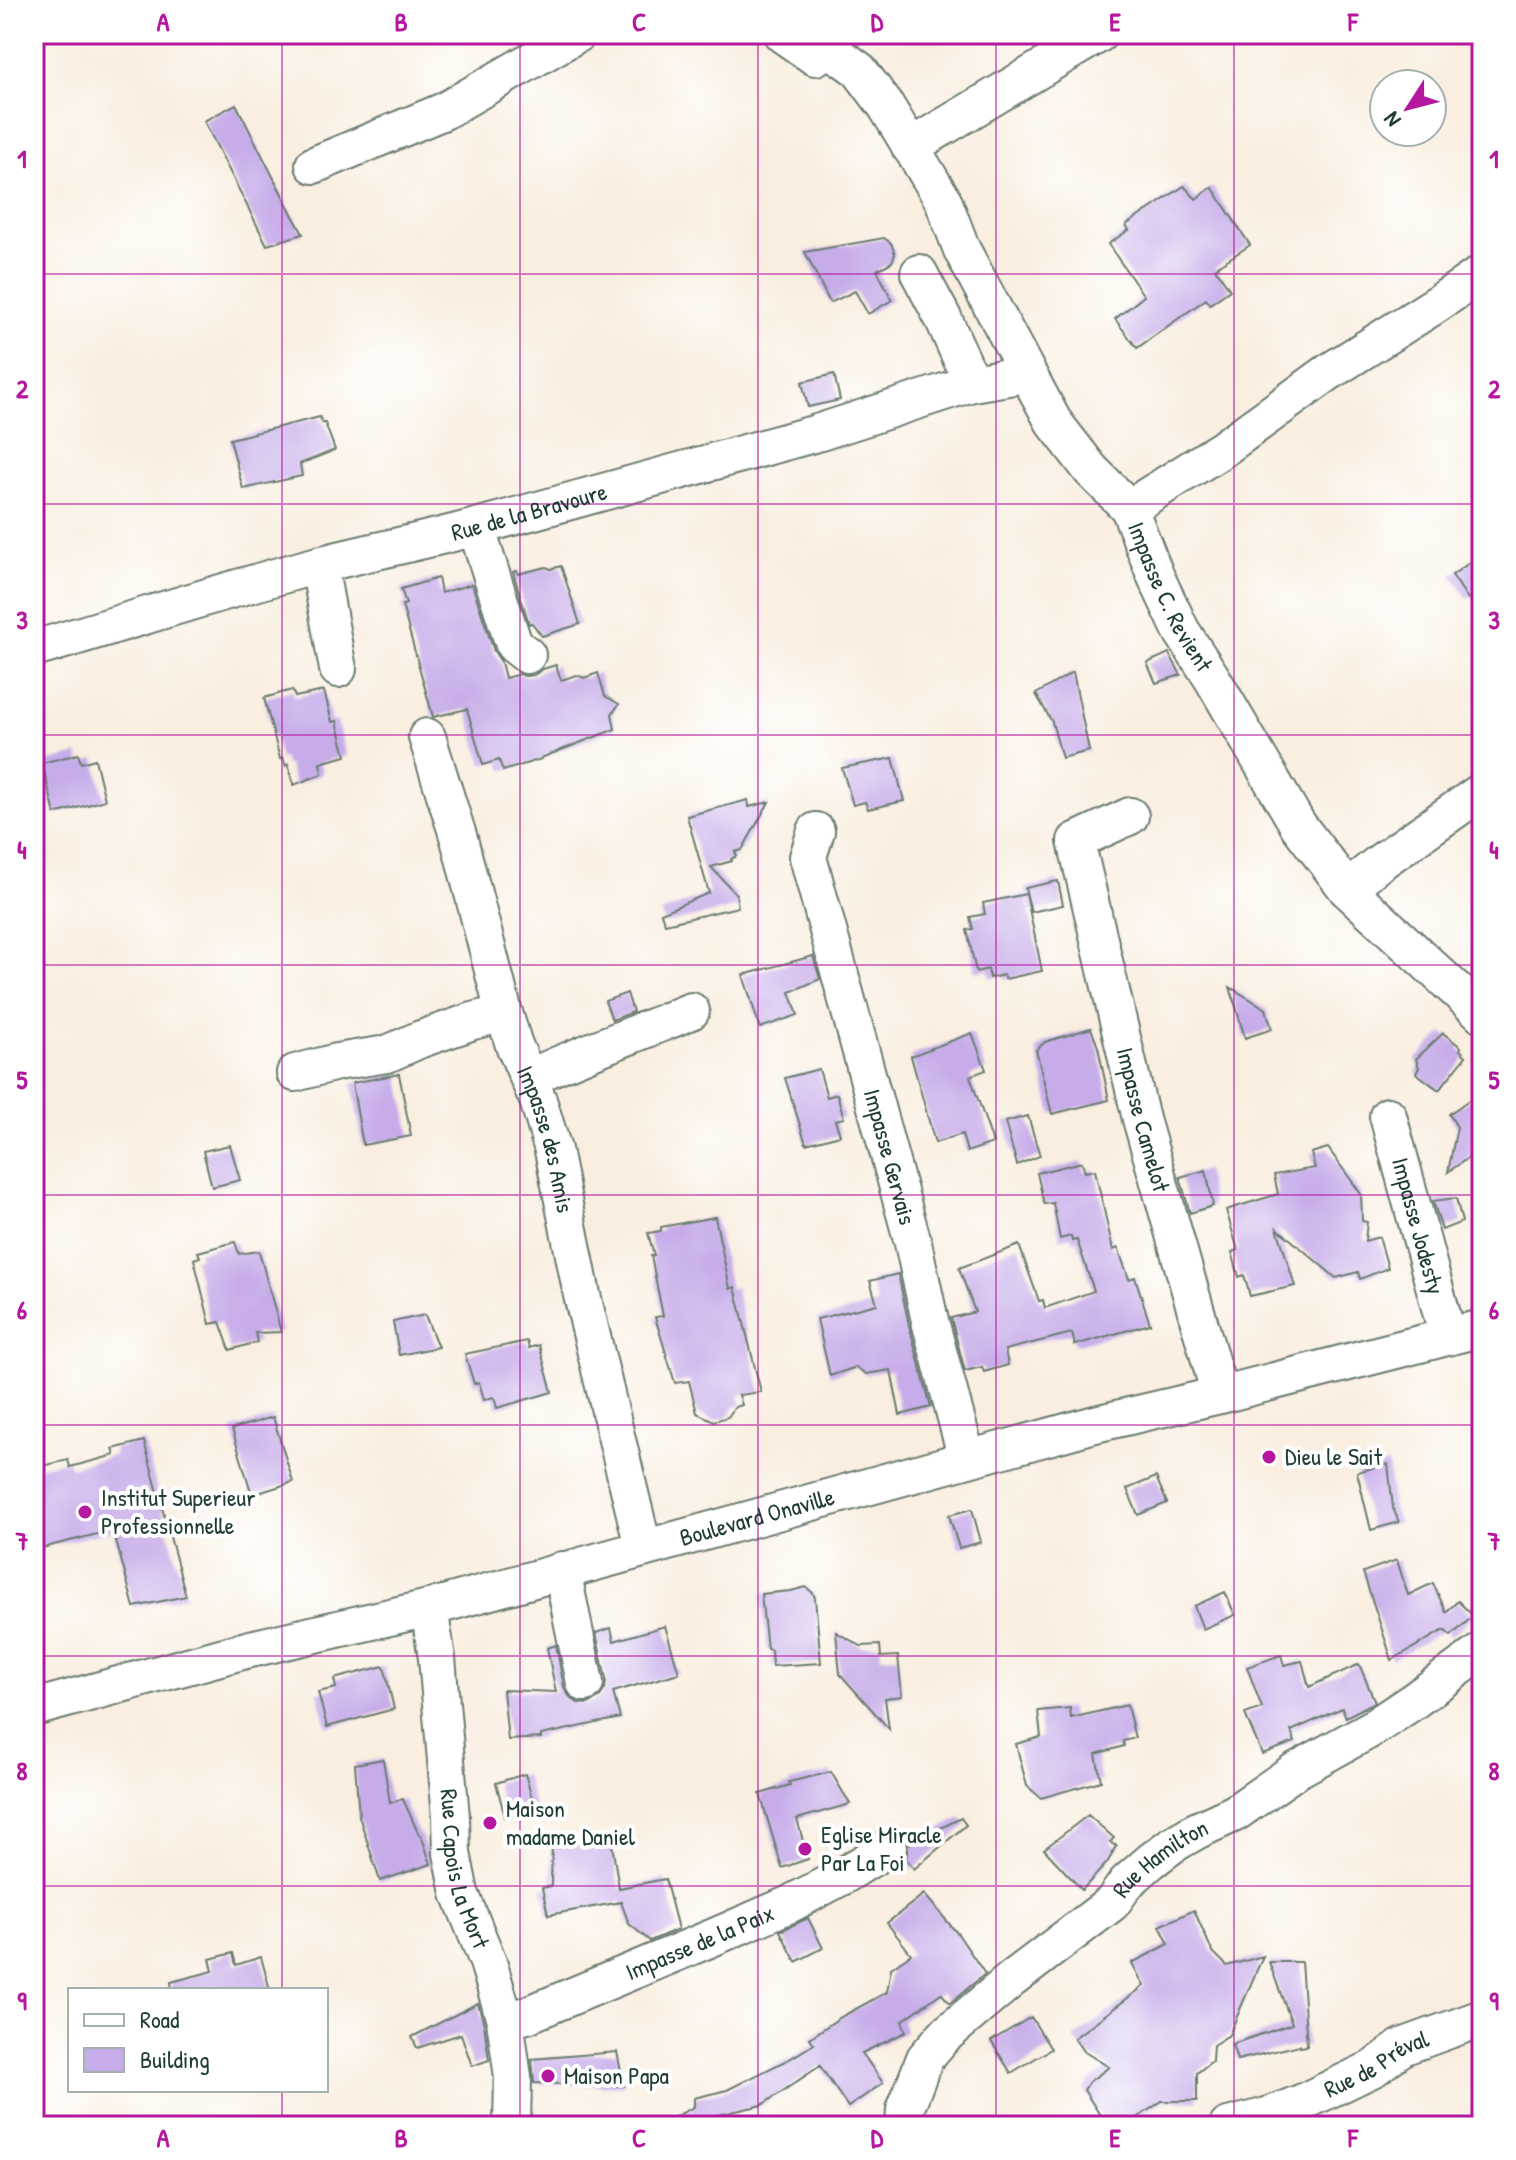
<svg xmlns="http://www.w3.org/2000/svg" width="1516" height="2160" font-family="'Patrick Hand',sans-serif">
<rect width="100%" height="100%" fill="#fff"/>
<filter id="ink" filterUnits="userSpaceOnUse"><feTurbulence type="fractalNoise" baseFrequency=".0125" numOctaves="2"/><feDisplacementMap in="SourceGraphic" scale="16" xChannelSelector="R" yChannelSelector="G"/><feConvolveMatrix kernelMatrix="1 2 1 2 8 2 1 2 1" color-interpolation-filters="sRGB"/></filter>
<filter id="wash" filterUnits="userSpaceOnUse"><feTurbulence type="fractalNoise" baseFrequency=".006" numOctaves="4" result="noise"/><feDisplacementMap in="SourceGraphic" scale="32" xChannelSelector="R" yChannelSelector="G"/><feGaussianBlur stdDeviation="1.8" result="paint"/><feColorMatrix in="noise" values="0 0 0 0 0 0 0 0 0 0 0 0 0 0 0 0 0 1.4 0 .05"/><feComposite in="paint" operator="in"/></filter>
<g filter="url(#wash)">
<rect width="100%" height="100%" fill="#f9eedf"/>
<g id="blocks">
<!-- building -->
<path fill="#c6ace9" d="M 236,104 L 292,214 L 303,234 L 267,245 L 204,121 Z
M 1184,186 L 1196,199 L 1212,187 L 1250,245 L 1215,268 L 1230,290 L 1210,304 L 1206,299 L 1137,348 L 1115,319 L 1144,296 L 1108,244 L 1129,230 L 1126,225 Z
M 884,238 L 891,243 L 895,254 L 892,262 L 877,270 L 892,300 L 868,314 L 855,291 L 830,303 L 805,252 Z
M 834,374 L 840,400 L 808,407 L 802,382 Z
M 320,417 L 322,423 L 325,423 L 335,450 L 300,464 L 302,476 L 243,489 L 230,439 Z
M 1482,554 L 1482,590 L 1468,599 L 1452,575 Z
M 561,566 L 580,624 L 542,636 L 532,623 L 529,624 L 513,572 L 517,571 L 518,574 L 546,567 L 551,569 Z
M 438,578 L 441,593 L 472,584 L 494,651 L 501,662 L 505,678 L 520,674 L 525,676 L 534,675 L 543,669 L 556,665 L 561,680 L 577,675 L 584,678 L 598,673 L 605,696 L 619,704 L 612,714 L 615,729 L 541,758 L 541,759 L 503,771 L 499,760 L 483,765 L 467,709 L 433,717 L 402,605 L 406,604 L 401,589 Z
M 1169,653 L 1181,675 L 1156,683 L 1147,663 Z
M 1073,672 L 1089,751 L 1062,758 L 1052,722 L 1036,694 Z
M 292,690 L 295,697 L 324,691 L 332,722 L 337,721 L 346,756 L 320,763 L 322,774 L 294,785 L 288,764 L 286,766 L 283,758 L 280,759 L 264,698 Z
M 78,754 L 81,763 L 95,759 L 105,800 L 55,814 L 42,763 Z
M 893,758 L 904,801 L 868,809 L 865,802 L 853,805 L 842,768 Z
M 748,800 L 749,807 L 769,802 L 742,850 L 735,852 L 737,856 L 731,859 L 732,861 L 711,867 L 736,894 L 738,907 L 665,924 L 661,913 L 709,893 L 687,816 Z
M 1058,881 L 1063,905 L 1031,912 L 1025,888 Z
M 1026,894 L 1042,971 L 1005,979 L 1004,975 L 990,978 L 988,969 L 976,972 L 967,930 L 973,929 L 970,917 L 985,914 L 983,903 Z
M 813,956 L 820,979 L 790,992 L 798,1015 L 760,1028 L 743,975 Z
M 1230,987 L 1266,1009 L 1272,1029 L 1245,1038 Z
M 627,993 L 633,1012 L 612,1020 L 605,1001 Z
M 1091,1028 L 1098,1047 L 1109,1100 L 1052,1114 L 1036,1050 L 1045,1042 Z
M 972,1033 L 986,1070 L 970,1076 L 993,1143 L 967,1152 L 962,1134 L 935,1143 L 911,1056 Z
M 1443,1033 L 1461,1047 L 1460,1050 L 1466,1056 L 1439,1090 L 1416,1073 L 1419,1068 L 1416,1059 Z
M 819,1069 L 827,1097 L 837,1094 L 844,1118 L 835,1120 L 840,1135 L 806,1144 L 785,1078 Z
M 399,1074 L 411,1136 L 363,1145 L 352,1083 Z
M 1482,1091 L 1482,1148 L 1448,1172 L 1457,1127 L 1449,1114 Z
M 1028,1116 L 1040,1156 L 1017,1165 L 1005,1122 Z
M 230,1145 L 240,1180 L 212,1187 L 203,1151 Z
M 1328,1148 L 1361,1194 L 1362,1221 L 1367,1222 L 1365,1241 L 1379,1237 L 1388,1268 L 1360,1279 L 1358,1272 L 1336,1278 L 1277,1228 L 1295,1286 L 1250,1296 L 1244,1275 L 1239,1277 L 1232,1252 L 1238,1250 L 1226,1210 L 1278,1194 L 1274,1175 L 1315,1168 L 1311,1153 Z
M 1082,1162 L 1085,1172 L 1095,1170 L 1113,1250 L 1118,1248 L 1129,1279 L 1135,1277 L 1150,1324 L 1075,1345 L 1072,1333 L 1005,1350 L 1008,1365 L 984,1372 L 982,1367 L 965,1371 L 951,1318 L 975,1312 L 959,1268 L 1019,1245 L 1039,1301 L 1043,1300 L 1045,1308 L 1094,1291 L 1077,1240 L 1072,1241 L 1071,1236 L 1060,1239 L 1053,1203 L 1044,1204 L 1037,1173 Z
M 1206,1170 L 1213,1206 L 1190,1213 L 1180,1177 Z
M 1456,1198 L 1462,1222 L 1442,1230 L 1433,1201 Z
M 715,1217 L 730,1289 L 735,1287 L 761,1392 L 739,1395 L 742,1405 L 735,1407 L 728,1417 L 714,1421 L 697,1413 L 689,1381 L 675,1383 L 655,1317 L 663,1316 L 651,1256 L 654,1255 L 648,1233 L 661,1231 L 661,1227 Z
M 235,1242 L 239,1254 L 259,1251 L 281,1332 L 255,1333 L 257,1342 L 230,1350 L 220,1322 L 210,1324 L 194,1259 L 200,1257 L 198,1252 Z
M 898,1274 L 909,1325 L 931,1407 L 900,1415 L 891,1370 L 866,1374 L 856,1367 L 830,1376 L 817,1319 L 877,1304 L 870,1281 Z
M 425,1315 L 438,1347 L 399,1355 L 393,1322 Z
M 527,1341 L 529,1348 L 539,1345 L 552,1392 L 497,1408 L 494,1397 L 484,1400 L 479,1382 L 474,1384 L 465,1354 Z
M 273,1417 L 293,1482 L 252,1495 L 232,1429 Z
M 144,1441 L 186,1596 L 134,1607 L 113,1530 L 34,1550 L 34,1474 L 39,1472 L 38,1467 L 68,1460 L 70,1467 L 115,1455 L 113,1449 Z
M 1388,1464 L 1393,1508 L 1399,1522 L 1371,1530 L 1357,1472 Z
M 1156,1477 L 1167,1503 L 1138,1515 L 1127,1489 Z
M 972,1509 L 981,1542 L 959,1548 L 949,1515 Z
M 1397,1560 L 1408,1595 L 1433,1583 L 1446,1612 L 1458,1601 L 1473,1616 L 1451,1636 L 1444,1630 L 1392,1660 L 1363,1572 Z
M 806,1587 L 813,1593 L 815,1598 L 821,1663 L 772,1666 L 771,1650 L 767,1649 L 761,1594 L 791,1591 Z
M 1225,1592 L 1235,1615 L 1203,1629 L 1194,1606 Z
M 665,1626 L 679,1673 L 613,1692 L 620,1718 L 541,1735 L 541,1738 L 508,1740 L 503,1690 L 556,1692 L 547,1648 L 556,1645 L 564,1687 L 569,1696 L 578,1703 L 588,1704 L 599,1698 L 605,1689 L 606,1679 L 596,1633 L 611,1628 L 614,1641 Z
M 836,1632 L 861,1646 L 880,1645 L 881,1657 L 898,1656 L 902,1696 L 885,1698 L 889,1729 L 840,1674 Z
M 1281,1655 L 1284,1665 L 1302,1661 L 1309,1687 L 1359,1664 L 1375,1702 L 1346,1717 L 1342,1708 L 1291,1731 L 1295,1742 L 1262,1754 L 1245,1714 L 1262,1708 L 1247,1667 Z
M 384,1666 L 394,1709 L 327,1727 L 318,1692 L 336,1688 L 334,1679 Z
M 1127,1705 L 1135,1738 L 1123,1741 L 1124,1746 L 1096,1754 L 1101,1781 L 1041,1798 L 1027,1786 L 1016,1744 L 1041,1737 L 1038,1711 L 1070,1708 L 1071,1718 Z
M 383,1759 L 390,1803 L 403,1799 L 419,1835 L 421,1835 L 431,1864 L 380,1881 L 359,1816 L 355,1764 Z
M 831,1772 L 850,1804 L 797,1819 L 808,1859 L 782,1868 L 760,1794 L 790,1785 L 789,1782 Z
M 525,1774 L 535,1808 L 505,1817 L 496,1783 Z
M 1088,1815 L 1114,1838 L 1110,1842 L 1117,1846 L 1107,1863 L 1082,1890 L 1044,1849 Z
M 961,1818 L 966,1825 L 914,1869 L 906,1859 L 908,1844 Z
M 611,1838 L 619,1888 L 665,1879 L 678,1929 L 650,1941 L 629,1924 L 621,1902 L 548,1915 L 542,1888 L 551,1886 L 552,1839 Z
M 924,1894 L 958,1934 L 985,1974 L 950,2003 L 941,1993 L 902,2021 L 906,2032 L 862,2053 L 883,2083 L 848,2107 L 820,2066 L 762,2105 L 679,2124 L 676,2116 L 694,2107 L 694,2098 L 727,2090 L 791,2058 L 814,2044 L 810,2038 L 839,2018 L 887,1992 L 891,1968 L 911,1954 L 887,1923 Z
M 1194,1910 L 1212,1951 L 1227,1966 L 1263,1956 L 1229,2035 L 1213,2045 L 1212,2061 L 1197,2073 L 1197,2101 L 1162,2101 L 1125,2126 L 1107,2126 L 1084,2090 L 1089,2082 L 1109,2067 L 1083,2051 L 1074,2038 L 1144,1986 L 1132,1963 L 1169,1944 L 1160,1926 Z
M 808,1918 L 823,1948 L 796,1962 L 780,1931 Z
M 233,1953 L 236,1965 L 261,1957 L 270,1990 L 172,1990 L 171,1982 L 213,1971 L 210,1959 Z
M 1269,1962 L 1301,1962 L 1307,2046 L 1300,2047 L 1300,2045 L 1237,2060 L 1232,2044 L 1292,2024 Z
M 478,2003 L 484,2024 L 489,2060 L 472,2066 L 461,2034 L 417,2048 L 412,2037 Z
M 1031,2017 L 1051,2049 L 1011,2073 L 991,2041 Z
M 617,2052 L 624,2086 L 534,2083 L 532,2059 Z"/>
</g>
</g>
<g filter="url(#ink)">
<use href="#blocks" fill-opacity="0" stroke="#6b7b70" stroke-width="2"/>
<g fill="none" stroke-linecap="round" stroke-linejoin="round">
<defs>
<g id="minor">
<path d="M 782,34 L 815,57 L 830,49"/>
<path id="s1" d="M 816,34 L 830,49 L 859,70 L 886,106 L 943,200 L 962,250 L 1053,421 L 1091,470 L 1129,508 L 1156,577 L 1181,630 L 1212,678 L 1298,825 L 1347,889 L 1482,1014"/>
<path d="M 910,147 L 1099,34"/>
<path d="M 314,165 L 444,111 L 577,34"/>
<path d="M 919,273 L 944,320 L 972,383"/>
<path d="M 1129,508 L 1221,450 L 1329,372 L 1437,304 L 1482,273"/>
<path d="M 476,527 L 514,645 L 527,655"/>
<path d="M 319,565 L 338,669"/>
<path id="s2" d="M 34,649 C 130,621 225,590 322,564 C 373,551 425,541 476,527 L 817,433 L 972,383 L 1014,376 L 1025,371"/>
<path id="s3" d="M 427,737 L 459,839 L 504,1013 L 514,1045 L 538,1100 L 553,1150 L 582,1295 L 643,1547"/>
<path id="s4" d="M 1130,816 L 1076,841 L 1141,1119 L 1220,1395"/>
<path id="s5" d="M 816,831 L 808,857 L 913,1243 L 930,1321 L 967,1459"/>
<path d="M 1347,889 L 1379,863 L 1482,791"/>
<path d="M 295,1073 L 337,1062 L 387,1054 L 421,1039 L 473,1021 L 504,1013"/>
<path d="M 529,1078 C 582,1053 637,1034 691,1011"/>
<path id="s6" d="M 1388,1116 L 1448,1337"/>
<path d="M 562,1570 L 585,1683"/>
<path id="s7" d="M 429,1608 L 437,1658 L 451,1817 L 452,1853 L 460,1893 L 488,1962 L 505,2020 L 513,2077 L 512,2126"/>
<path id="s8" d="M 34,1708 L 246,1650 L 429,1608 L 1095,1424 L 1220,1395 L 1482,1328"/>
<path id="s9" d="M 505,2020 L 527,2015 L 714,1937 L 790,1904 L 843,1876 L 888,1848"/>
<path id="s10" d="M 904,2126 L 905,2110 L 925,2058 L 944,2036 L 1012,1979 L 1112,1903 L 1127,1882 L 1151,1861 L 1172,1845 L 1196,1831 L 1235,1813 L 1295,1771 L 1373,1728 L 1412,1702 L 1482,1651"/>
<path id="s11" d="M 1228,2126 L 1267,2116 L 1301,2103 L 1374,2068 L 1402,2047 L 1482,2018"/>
</g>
</defs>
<!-- minor casing -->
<use href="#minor" stroke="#6b7b70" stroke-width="40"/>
<!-- minor -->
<use href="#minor" stroke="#fff" stroke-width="36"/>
</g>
</g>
<!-- grid -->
<path fill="none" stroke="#b5179e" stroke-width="2" stroke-opacity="0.55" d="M 282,34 L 282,1990M 520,34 L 520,2126M 758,34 L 758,2126M 996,34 L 996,2126M 1234,34 L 1234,2126M 34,274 L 1482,274M 34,504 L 1482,504M 34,735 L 1482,735M 34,965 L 1482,965M 34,1195 L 1482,1195M 34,1425 L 1482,1425M 34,1656 L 1482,1656M 34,1886 L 1482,1886M 282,2090 L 282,2126"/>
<!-- markers -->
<g fill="#b5179e" stroke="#fff" stroke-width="3">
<circle cx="1269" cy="1457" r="8"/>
<circle cx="85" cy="1512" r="8"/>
<circle cx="490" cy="1823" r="8"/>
<circle cx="805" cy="1849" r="8"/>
<circle cx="548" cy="2076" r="8"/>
</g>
<g text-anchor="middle" stroke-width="8" stroke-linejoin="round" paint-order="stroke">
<!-- street labels -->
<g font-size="24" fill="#1f3d34" stroke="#fff">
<text dy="8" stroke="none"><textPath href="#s2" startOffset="514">Rue de la Bravoure</textPath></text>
<text dy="8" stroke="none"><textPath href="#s1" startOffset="672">Impasse C. Revient</textPath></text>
<text dy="8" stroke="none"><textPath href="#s4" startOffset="346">Impasse Camelot</textPath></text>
<text dy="8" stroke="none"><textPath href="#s3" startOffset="420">Impasse des Amis</textPath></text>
<text dy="8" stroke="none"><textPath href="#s5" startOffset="338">Impasse Gervais</textPath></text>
<text dy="8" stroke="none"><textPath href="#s6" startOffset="114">Impasse Jodesty</textPath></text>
<text dy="8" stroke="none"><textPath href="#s8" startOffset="748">Boulevard Onaville</textPath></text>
<text dy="8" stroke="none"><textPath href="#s10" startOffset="382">Rue Hamilton</textPath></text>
<text dy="8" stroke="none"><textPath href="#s7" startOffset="264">Rue Capois La Mort</textPath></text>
<text dy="8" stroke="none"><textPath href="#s9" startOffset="210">Impasse de la Paix</textPath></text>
<text dy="8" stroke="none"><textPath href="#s11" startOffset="162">Rue de Préval</textPath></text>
</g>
<!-- poi labels -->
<g font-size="24" fill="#1f3d34" stroke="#fff" text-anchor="start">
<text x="1285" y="1465">Dieu le Sait</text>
<text x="101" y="1506">Institut Superieur<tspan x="101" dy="28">Professionnelle</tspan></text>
<text x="506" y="1817">Maison<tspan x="506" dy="28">madame Daniel</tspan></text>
<text x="821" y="1843">Eglise Miracle<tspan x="821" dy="28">Par La Foi</tspan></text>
<text x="564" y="2084">Maison Papa</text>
</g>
</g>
<!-- margin -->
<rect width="1516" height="2160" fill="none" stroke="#fff" stroke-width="88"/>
<!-- legend -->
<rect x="68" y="1988" width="260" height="104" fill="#ffffff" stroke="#a5b1ae" stroke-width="2"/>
<rect x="84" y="2014" width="40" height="12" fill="#ffffff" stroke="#a5b1ae" stroke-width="2"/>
<text x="140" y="2028" font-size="24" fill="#1f3d34">Road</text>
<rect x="84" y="2048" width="40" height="24" fill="#c6ace9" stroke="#a5b1ae" stroke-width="2"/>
<text x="140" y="2068" font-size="24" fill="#1f3d34">Building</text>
<!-- north arrow -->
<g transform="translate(1408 108) rotate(234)"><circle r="38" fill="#ffffff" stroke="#a5b1ae" stroke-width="2"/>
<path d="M0-6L14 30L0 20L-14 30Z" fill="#b5179e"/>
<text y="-12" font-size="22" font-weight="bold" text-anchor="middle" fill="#1f3d34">N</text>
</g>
<rect x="44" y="44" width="1428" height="2072" fill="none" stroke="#b5179e" stroke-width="3"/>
<g font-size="26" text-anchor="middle" font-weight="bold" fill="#b5179e">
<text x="163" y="31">A</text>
<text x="401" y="31">B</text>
<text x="639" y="31">C</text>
<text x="877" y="31">D</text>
<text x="1115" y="31">E</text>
<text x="1353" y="31">F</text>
<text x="22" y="168">1</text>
<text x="1494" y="168">1</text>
<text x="22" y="398">2</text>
<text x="1494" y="398">2</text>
<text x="22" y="629">3</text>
<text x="1494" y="629">3</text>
<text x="22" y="859">4</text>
<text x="1494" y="859">4</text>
<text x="22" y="1089">5</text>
<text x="1494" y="1089">5</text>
<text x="22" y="1319">6</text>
<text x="1494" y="1319">6</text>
<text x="22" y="1550">7</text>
<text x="1494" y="1550">7</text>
<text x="22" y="1780">8</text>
<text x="1494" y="1780">8</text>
<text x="22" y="2010">9</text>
<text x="1494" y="2010">9</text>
<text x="163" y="2147">A</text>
<text x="401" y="2147">B</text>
<text x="639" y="2147">C</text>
<text x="877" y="2147">D</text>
<text x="1115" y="2147">E</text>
<text x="1353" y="2147">F</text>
</g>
</svg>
